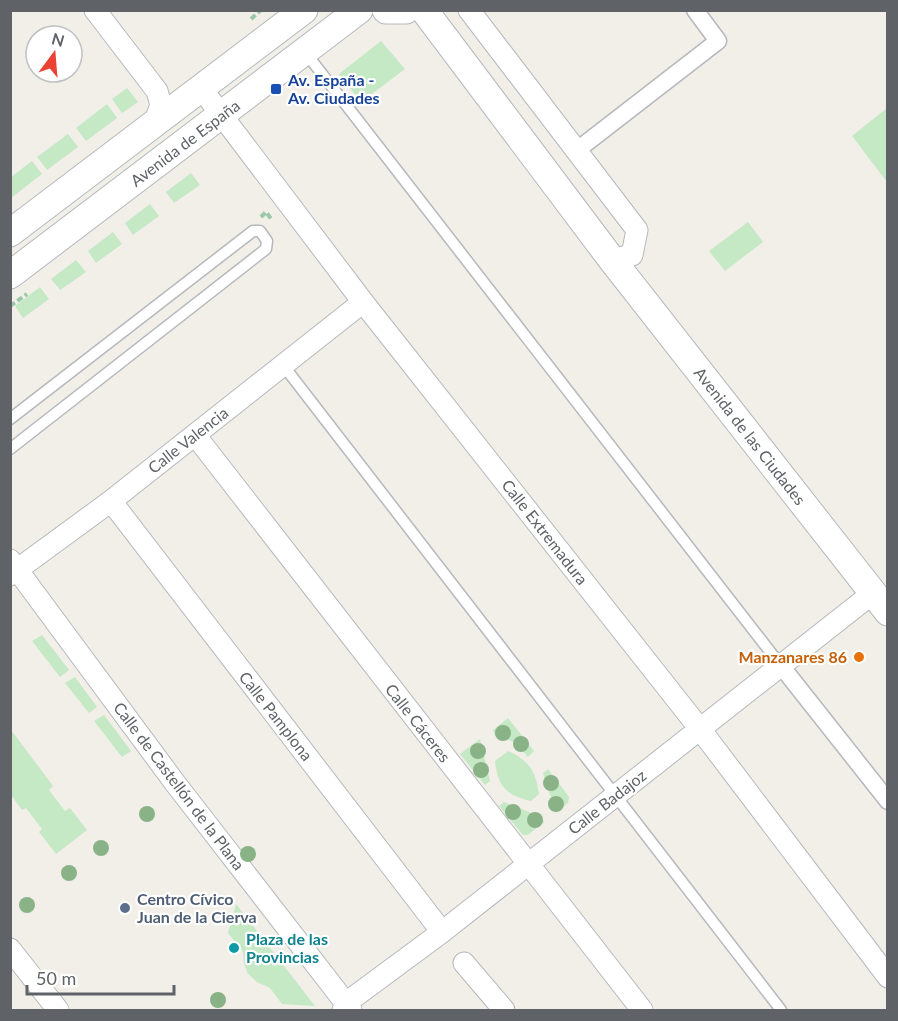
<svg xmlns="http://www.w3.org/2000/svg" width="898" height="1021" font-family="Lato,sans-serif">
<rect width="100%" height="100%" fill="#f1efe8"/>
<!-- green -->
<path fill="#c5e8c5" d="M 381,41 L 405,69 L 361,102 L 339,74 Z
M 127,88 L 138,102 L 122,113 L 112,99 Z
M 107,104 L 117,118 L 86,141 L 76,128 Z
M 887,108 L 887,182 L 852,136 Z
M 68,134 L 78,147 L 47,170 L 37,157 Z
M 32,161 L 42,174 L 11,198 L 11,177 Z
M 191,173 L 200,185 L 174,203 L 166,192 Z
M 150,204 L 159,216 L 133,235 L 125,223 Z
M 748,222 L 763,242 L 725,271 L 709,251 Z
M 113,232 L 122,244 L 96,263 L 88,251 Z
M 76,260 L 86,272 L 60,290 L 51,279 Z
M 40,287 L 49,299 L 23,318 L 15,306 Z
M 42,635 L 69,670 L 60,677 L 32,641 Z
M 75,677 L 97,707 L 89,713 L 65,683 Z
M 104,715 L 131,751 L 122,757 L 94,721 Z
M 508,718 L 534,751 L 528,757 L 515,742 L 495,736 L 493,730 Z
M 11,730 L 53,786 L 49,790 L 65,811 L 70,808 L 87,830 L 56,854 L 39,832 L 42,829 L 26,808 L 22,810 L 11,795 Z
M 480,739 L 490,781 L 485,785 L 460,754 Z
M 508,751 C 529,760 536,772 539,794 L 531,801 C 506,795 498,787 495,761 Z
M 548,769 L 569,797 L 568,803 L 556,813 L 543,773 Z
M 504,802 L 541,817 L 544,822 L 528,835 L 523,835 L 499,806 Z
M 236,904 L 315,1006 L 282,1004 L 270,988 L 257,982 L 248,974 L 244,964 L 243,952 L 228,933 Z"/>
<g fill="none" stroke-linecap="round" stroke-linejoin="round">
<defs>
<path id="service" d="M 305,52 L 782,667
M 283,365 L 781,1010
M 10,419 L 253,231 L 260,231 L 267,241 L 266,249 L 10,449"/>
<path id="pedestrian" d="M 576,151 L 718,41 L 695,10
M 782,667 L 888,801"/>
<path id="minor" d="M 95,10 L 157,91 L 161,105 L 154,124
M 469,10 L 637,230 L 632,255 L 612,260
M 201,88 L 363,302 L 700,729 L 888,977
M 195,435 L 642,1010
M 111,501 L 442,932
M 10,560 L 175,783 L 351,1010
M 10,575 L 111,501 L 363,302
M 10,949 L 58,1010
M 464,963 L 504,1010
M 343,1010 L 346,1003 L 442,932 L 873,593"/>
<path id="tertiary" d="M 386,10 L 406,10
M 424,10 L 612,260 L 888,612
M 10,233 L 304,10
M 10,275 L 359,10"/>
</defs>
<!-- service casing -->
<use href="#service" stroke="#b5b8bc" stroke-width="13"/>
<!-- pedestrian casing -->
<use href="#pedestrian" stroke="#b5b8bc" stroke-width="19"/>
<!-- minor casing -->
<use href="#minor" stroke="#b5b8bc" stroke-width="23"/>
<!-- tertiary casing -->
<use href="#tertiary" stroke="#b5b8bc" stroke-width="29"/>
<!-- path -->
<path stroke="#9cc7a9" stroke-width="4" stroke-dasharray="6 3" stroke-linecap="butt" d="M 251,19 L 261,10
M 261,217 L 266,212 L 272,220
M 10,306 L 27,294"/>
<!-- service -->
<use href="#service" stroke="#fff" stroke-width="10"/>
<!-- pedestrian -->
<use href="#pedestrian" stroke="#fff" stroke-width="16"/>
<!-- minor -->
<use href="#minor" stroke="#fff" stroke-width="21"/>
<!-- tertiary -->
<use href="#tertiary" stroke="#fff" stroke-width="27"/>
</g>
<!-- trees -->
<g fill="#89b387">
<circle cx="503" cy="733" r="8"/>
<circle cx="521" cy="744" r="8"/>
<circle cx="478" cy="751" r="8"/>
<circle cx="481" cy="770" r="8"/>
<circle cx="551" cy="783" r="8"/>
<circle cx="556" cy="804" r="8"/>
<circle cx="513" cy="812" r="8"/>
<circle cx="147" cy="814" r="8"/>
<circle cx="535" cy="820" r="8"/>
<circle cx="101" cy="848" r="8"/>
<circle cx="248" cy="854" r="8"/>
<circle cx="69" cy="873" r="8"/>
<circle cx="27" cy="905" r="8"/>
<circle cx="218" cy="1000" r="8"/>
</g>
<!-- markers -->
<rect fill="#1a4fb4" stroke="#fff" stroke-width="2" x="270" y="83" width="12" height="12" rx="3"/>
<circle fill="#e8710a" stroke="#fff" stroke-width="2" cx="859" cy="657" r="6"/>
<circle fill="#5c6f8a" stroke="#fff" stroke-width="2" cx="125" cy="908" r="6"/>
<circle fill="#0f9aa8" stroke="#fff" stroke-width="2" cx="234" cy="948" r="6"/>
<g text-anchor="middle" stroke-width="4.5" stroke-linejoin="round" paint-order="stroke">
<!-- transit labels -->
<g font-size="16" font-weight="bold" fill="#164399" stroke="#fff" text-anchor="start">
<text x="288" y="86">Av. España -<tspan x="288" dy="18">Av. Ciudades</tspan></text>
</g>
<!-- street labels -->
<g font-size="16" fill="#5f6368" stroke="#fff">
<text transform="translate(185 143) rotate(-37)" y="6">Avenida de España</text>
<text transform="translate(750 436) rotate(52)" y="6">Avenida de las Ciudades</text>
<text transform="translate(188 440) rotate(-38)" y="6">Calle Valencia</text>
<text transform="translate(545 532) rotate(52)" y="6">Calle Extremadura</text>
<text transform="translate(276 716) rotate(52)" y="6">Calle Pamplona</text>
<text transform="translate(418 723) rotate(52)" y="6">Calle Cáceres</text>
<text transform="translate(179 786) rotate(53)" y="6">Calle de Castellón de la Plana</text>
<text transform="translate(607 802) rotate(-38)" y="6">Calle Badajoz</text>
</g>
<!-- food labels -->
<g font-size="16" font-weight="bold" fill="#c56008" stroke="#fff" text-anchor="end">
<text x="847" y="663">Manzanares 86</text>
</g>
<!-- service labels -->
<g font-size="16" font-weight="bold" fill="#4e5e75" stroke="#fff" text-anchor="start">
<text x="137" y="905">Centro Cívico<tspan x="137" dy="18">Juan de la Cierva</tspan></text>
</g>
<!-- culture labels -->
<g font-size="16" font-weight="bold" fill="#0d838f" stroke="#fff" text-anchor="start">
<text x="246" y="945">Plaza de las<tspan x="246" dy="18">Provincias</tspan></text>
</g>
</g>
<!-- border -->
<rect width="898" height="1021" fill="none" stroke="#5f6368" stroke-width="24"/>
<!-- north arrow -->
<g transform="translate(54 54) rotate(16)"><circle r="28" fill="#ffffff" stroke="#bfc1c3" stroke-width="1.5"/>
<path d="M0-4.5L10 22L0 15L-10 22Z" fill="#ea4335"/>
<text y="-9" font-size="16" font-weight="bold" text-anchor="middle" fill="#5f6368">N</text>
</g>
<!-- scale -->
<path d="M27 985v9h147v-9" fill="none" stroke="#5f6368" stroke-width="3"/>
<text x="36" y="985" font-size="18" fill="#5f6368" stroke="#ffffff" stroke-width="4.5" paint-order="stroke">50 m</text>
</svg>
